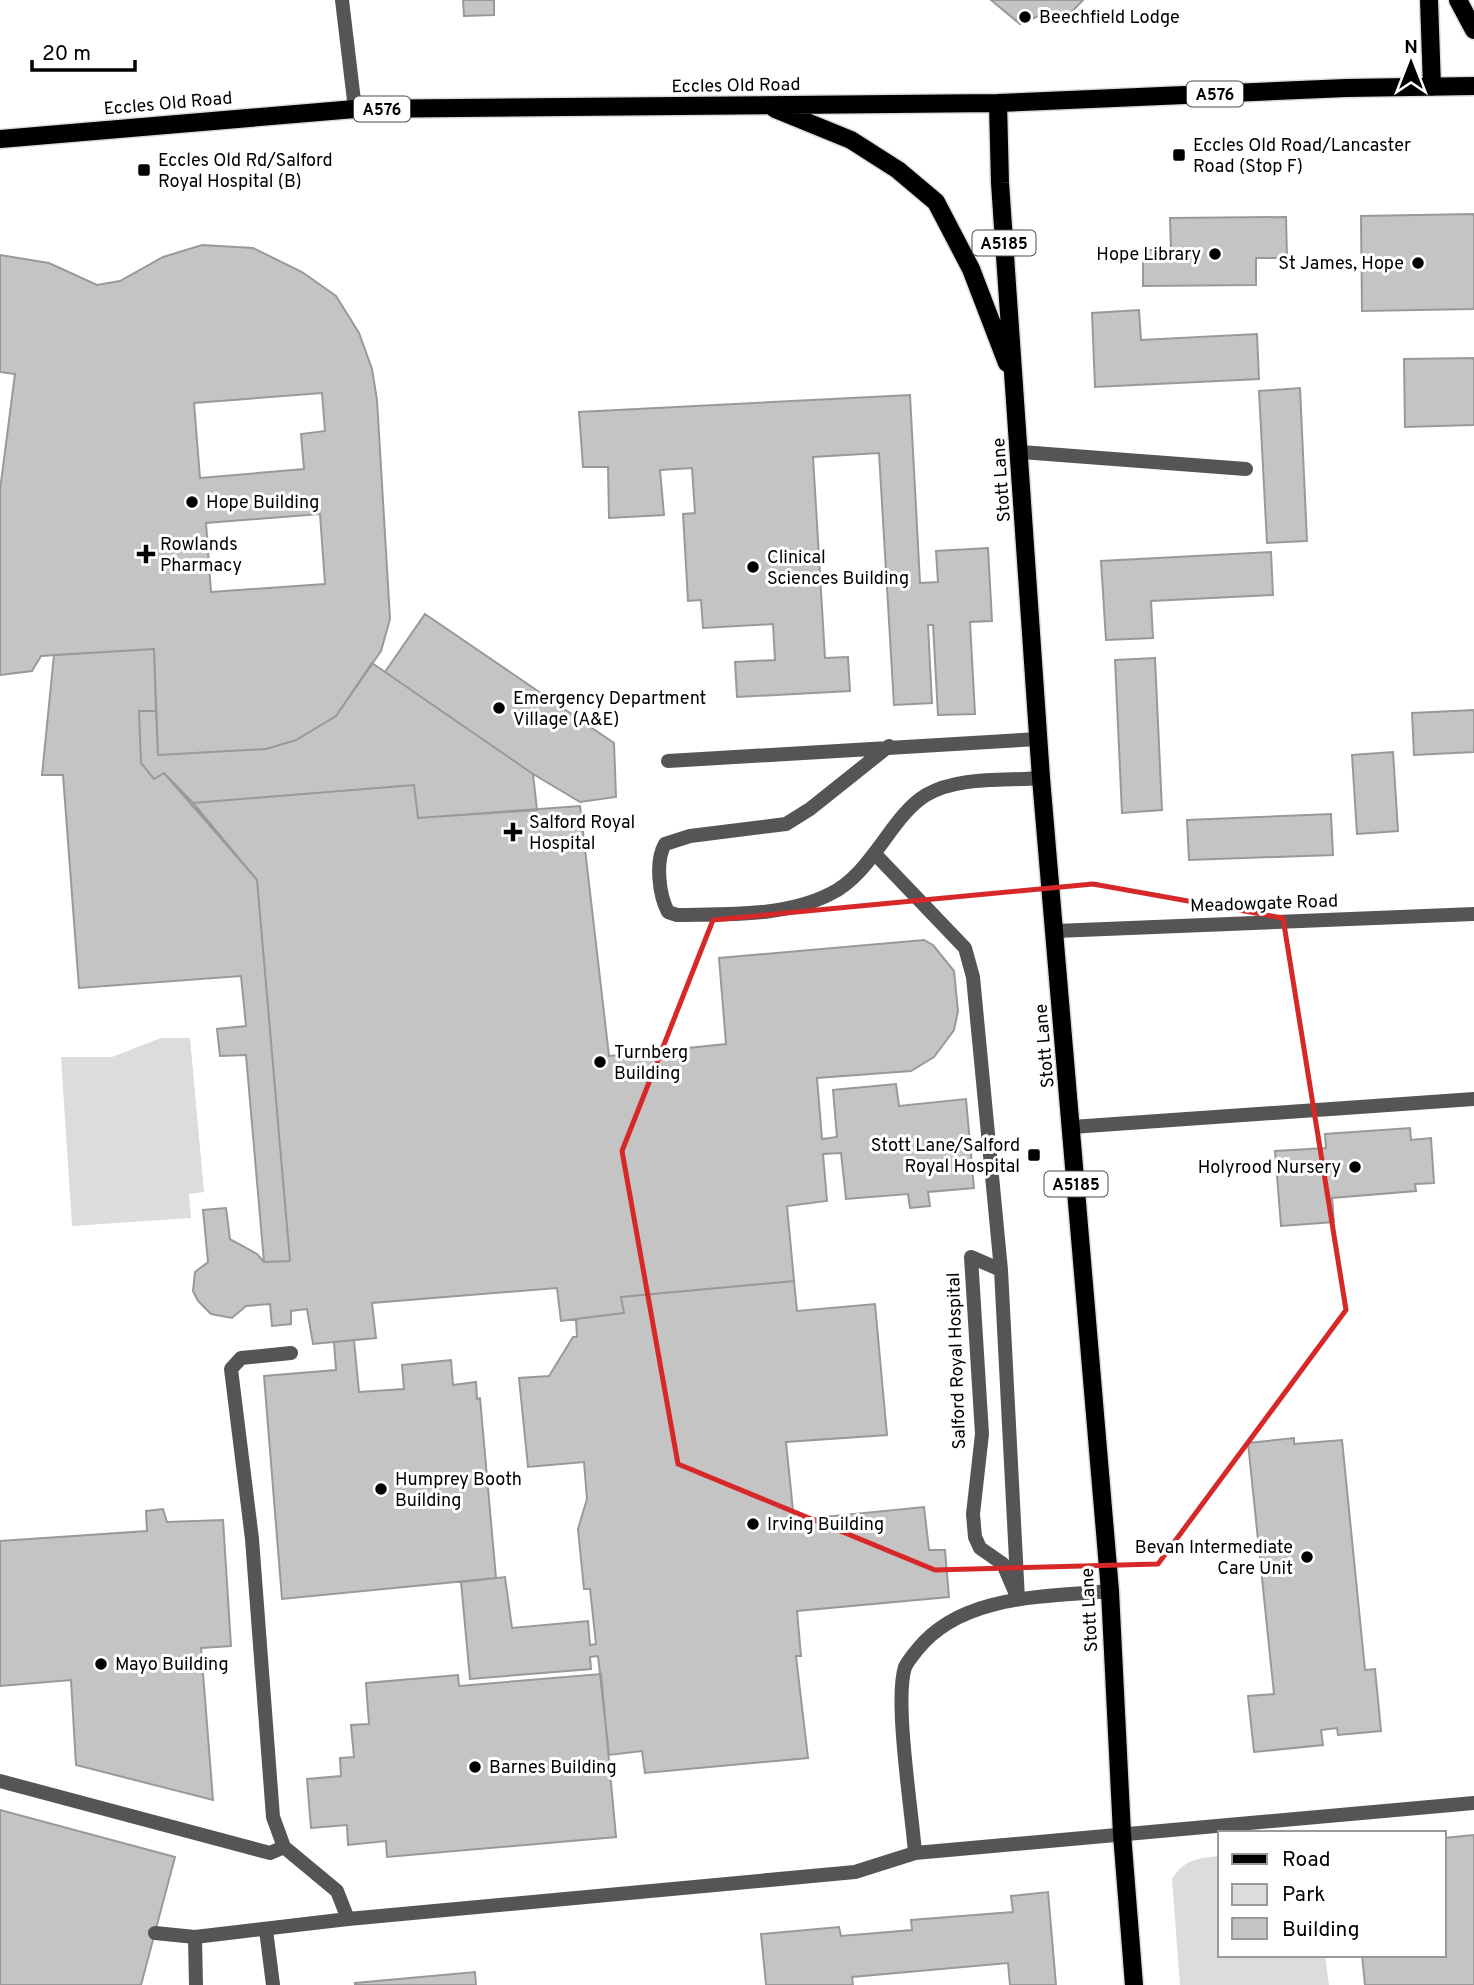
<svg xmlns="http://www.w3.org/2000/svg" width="1474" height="1985" font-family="Overpass,sans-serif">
<rect width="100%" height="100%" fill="#fff"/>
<!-- green -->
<path fill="#dcdcdc" d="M 161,1038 L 190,1038 L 204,1192 L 189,1194 L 191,1218 L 72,1226 L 61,1057 L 112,1057 Z
M 1220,1856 L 1220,1955 L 1325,1955 L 1329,1985 L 1180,1985 L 1172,1879 C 1184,1859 1199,1858 1220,1856 Z"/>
<!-- building -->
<path fill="#c4c4c4" stroke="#999" stroke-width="2" fill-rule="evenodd" d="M 463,0 L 494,0 L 494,15 L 464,16 Z
M 991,0 L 1083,0 L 1062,22 L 1050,11 L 1020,24 Z
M 1474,214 L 1474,309 L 1362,311 L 1361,216 Z
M 1286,217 L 1287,258 L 1256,258 L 1256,285 L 1143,286 L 1143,250 L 1171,250 L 1170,218 Z
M 202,245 L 253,248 L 302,272 L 336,296 L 359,333 L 372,369 L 377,400 L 390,619 L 381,651 L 336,716 L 296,740 L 266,749 L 158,755 L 154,649 L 41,656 L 32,671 L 0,675 L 0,490 L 15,374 L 0,372 L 0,255 L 49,263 L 97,285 L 120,281 L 163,257 ZM 322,393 L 325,431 L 301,434 L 304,469 L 200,478 L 194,403 ZM 320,514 L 325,584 L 211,592 L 206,523 Z
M 1139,310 L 1141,340 L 1257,334 L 1259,379 L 1095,387 L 1092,313 Z
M 1474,358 L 1474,425 L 1405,427 L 1404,359 Z
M 1300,388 L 1307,541 L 1267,543 L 1259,391 Z
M 910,395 L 920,583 L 938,582 L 936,551 L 988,548 L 992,621 L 970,622 L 975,714 L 938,715 L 933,625 L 928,625 L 932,703 L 894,705 L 879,453 L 813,457 L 825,658 L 848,657 L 850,691 L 737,697 L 735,662 L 775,660 L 773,624 L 703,628 L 701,600 L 688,601 L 683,514 L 695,513 L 692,468 L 660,470 L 664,515 L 609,518 L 608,467 L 583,467 L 579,412 Z
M 1271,552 L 1273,595 L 1151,601 L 1153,638 L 1106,640 L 1101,561 Z
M 425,614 L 614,743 L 616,797 L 580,802 L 533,774 L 385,672 Z
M 154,649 L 156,711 L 139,711 L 141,763 L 154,779 L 164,773 L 257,880 L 290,1261 L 264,1262 L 246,1055 L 220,1056 L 217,1029 L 246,1026 L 241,976 L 79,988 L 63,775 L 42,775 L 54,655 Z
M 1155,658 L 1162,810 L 1122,813 L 1115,660 Z
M 372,663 L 533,774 L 537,810 L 418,818 L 414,785 L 193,803 L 164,773 L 154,779 L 141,763 L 139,711 L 156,711 L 158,755 L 266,749 L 296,740 L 336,716 Z
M 1474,710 L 1474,752 L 1414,755 L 1412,713 Z
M 1393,752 L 1398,831 L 1357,834 L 1352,755 Z
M 414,785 L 418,818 L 580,806 L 609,1056 L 726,1044 L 719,958 L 924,940 L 933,945 L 954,971 L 958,1011 L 954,1030 L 934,1057 L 911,1071 L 817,1078 L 822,1139 L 837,1137 L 833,1090 L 896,1084 L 899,1106 L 966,1099 L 974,1188 L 928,1192 L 930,1206 L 910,1208 L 908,1194 L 846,1199 L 841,1153 L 823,1154 L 827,1201 L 787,1206 L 794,1281 L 621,1297 L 624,1313 L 561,1321 L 557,1288 L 372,1303 L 376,1338 L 313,1344 L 307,1309 L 291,1311 L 291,1324 L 272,1326 L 270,1304 L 246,1306 L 232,1318 L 211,1314 L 198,1301 L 193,1291 L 195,1272 L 208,1262 L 203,1210 L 226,1208 L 230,1239 L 257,1254 L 264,1262 L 290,1261 L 257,880 L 193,803 Z
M 1331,814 L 1333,855 L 1189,860 L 1187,820 Z
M 1410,1128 L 1411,1140 L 1431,1138 L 1434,1183 L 1415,1184 L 1416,1191 L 1332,1198 L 1334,1222 L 1281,1226 L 1275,1151 L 1326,1148 L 1325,1134 Z
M 794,1281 L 797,1311 L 875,1304 L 887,1435 L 786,1442 L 794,1520 L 924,1507 L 929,1550 L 945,1550 L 949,1597 L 797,1611 L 801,1656 L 796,1656 L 808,1758 L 645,1773 L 642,1751 L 609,1755 L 598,1656 L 590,1657 L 591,1669 L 470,1679 L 461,1582 L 505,1577 L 512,1628 L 588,1621 L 590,1645 L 596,1644 L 590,1589 L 584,1589 L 578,1529 L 587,1499 L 584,1462 L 528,1467 L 519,1378 L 549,1376 L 573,1337 L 577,1337 L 576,1319 L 624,1313 L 621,1297 Z
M 354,1340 L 359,1392 L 404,1389 L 402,1365 L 451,1360 L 453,1385 L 476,1382 L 477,1399 L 480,1398 L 496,1578 L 282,1599 L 264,1376 L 336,1370 L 334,1342 Z
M 1294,1438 L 1294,1444 L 1342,1440 L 1365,1670 L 1375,1669 L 1381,1731 L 1338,1735 L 1337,1728 L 1321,1730 L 1323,1745 L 1254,1752 L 1248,1696 L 1274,1694 L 1248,1443 Z
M 163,1509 L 167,1522 L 223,1520 L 231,1646 L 201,1648 L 213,1800 L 76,1765 L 71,1680 L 0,1686 L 0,1541 L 147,1531 L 146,1511 Z
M 601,1674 L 616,1837 L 387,1857 L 386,1841 L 348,1845 L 347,1825 L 311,1828 L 307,1779 L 341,1776 L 340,1758 L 354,1757 L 351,1725 L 369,1724 L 366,1683 L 458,1675 L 459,1686 Z
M 0,1810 L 175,1857 L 141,1985 L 0,1985 Z
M 1474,1835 L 1474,1985 L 1365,1985 L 1362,1955 L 1444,1955 L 1444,1838 Z
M 1048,1892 L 1056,1985 L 1010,1985 L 1008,1963 L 852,1977 L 853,1985 L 766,1985 L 761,1934 L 839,1927 L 841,1936 L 912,1930 L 911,1920 L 1013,1912 L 1011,1896 Z
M 475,1972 L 476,1985 L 355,1985 L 355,1983 Z"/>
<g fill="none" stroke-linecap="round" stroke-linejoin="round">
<defs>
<path id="primary" d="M 1429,0 L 1432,87
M 1458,0 L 1474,30
M 998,103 L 1000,183 L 1041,778 L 1110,1591 L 1122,1834 L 1134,1985
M 775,109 L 851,140 L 898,170 L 936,202 L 971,269 L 1007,363
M 0,139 L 355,109 L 998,103 L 1346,88 L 1474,86"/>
</defs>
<!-- primary casing -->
<use href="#primary" stroke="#dbdbdb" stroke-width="21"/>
<!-- service -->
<path stroke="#555" stroke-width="14" d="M 1021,452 L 1246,469
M 889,746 L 810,809 L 786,824 L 690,836 L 665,844 C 655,861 659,895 668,912 L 677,915 C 726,914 785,917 830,894 C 872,874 891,816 926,795 C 958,776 1005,781 1041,778
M 668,761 L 1038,739
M 876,855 L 965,948 L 973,977 L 1001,1270
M 1072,1127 L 1474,1099
M 971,1257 L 1001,1270 L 1018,1599 L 1003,1564 L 980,1548 L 975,1537 L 973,1514 L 982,1434 Z
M 291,1353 L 241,1358 L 231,1369 L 252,1539 L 273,1817 L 284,1847 L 337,1891 L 348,1919
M 0,1781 L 270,1853 L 284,1847
M 915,1853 C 912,1812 894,1701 905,1667 C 908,1661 913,1655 917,1650 C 961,1594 1045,1597 1110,1591
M 266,1930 L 273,1985
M 155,1933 L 195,1937 L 348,1919 L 855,1872 L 915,1853 L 1474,1803
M 195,1937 L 196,1985"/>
<!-- minor -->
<path stroke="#555" stroke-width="14" d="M 342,0 L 355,109
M 1056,931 L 1474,914"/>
<!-- primary -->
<use href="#primary" stroke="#000" stroke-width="18"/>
</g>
<!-- marked area -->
<path fill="none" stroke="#d62828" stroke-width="5" stroke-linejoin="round" d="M 1093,884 L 1283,918 L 1346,1310 L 1158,1564 L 935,1570 L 678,1464 L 622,1151 L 713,920 Z"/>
<!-- markers -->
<g fill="#000" stroke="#fff" stroke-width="2.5">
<circle cx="1025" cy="17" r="7"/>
<rect x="1172" y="148" width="14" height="14" rx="3.5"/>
<rect x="137" y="163" width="14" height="14" rx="3.5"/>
<circle cx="1215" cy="254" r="7"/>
<circle cx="1418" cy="263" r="7"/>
<circle cx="192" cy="502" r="7"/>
<path d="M142.5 543.5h7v7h7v7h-7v7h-7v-7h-7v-7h7z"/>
<circle cx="753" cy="567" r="7"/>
<circle cx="499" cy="708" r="7"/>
<path d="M509.5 821.5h7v7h7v7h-7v7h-7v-7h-7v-7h7z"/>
<circle cx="600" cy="1062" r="7"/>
<rect x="1027" y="1148" width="14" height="14" rx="3.5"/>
<circle cx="1355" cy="1167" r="7"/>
<circle cx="381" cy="1489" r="7"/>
<circle cx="753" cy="1524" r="7"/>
<circle cx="1307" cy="1557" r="7"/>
<circle cx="101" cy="1664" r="7"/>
<circle cx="475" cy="1767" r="7"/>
</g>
<g text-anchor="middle" stroke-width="6" stroke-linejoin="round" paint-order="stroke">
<!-- shield labels -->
<g fill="#fff" stroke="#4c4c4c" stroke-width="2">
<rect x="1187" y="81.5" width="56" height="25" rx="5"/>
<rect x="354" y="96.5" width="56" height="25" rx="5"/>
<rect x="972.5" y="230.5" width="63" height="25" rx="5"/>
<rect x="1044.5" y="1171.5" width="63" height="25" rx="5"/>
</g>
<g font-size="16" font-weight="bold" fill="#000">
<text x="1215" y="100">A576</text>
<text x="382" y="115">A576</text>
<text x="1004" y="249">A5185</text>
<text x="1076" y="1190">A5185</text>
</g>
<!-- poi labels -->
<g font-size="18" fill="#000" stroke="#fff" text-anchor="start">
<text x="1039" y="23">Beechfield Lodge</text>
<text x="1193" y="151">Eccles Old Road/Lancaster<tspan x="1193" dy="21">Road (Stop F)</tspan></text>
<text x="158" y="166">Eccles Old Rd/Salford<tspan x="158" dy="21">Royal Hospital (B)</tspan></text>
<text x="1201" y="260" text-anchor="end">Hope Library</text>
<text x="1404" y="269" text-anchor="end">St James, Hope</text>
<text x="206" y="508">Hope Building</text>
<text x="160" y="550">Rowlands<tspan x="160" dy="21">Pharmacy</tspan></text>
<text x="767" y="563">Clinical<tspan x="767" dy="21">Sciences Building</tspan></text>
<text x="513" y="704">Emergency Department<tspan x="513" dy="21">Village (A&amp;E)</tspan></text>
<text x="529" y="828">Salford Royal<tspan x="529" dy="21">Hospital</tspan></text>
<text x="614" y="1058">Turnberg<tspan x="614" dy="21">Building</tspan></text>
<text x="1020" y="1151" text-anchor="end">Stott Lane/Salford<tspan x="1020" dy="21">Royal Hospital</tspan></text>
<text x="1341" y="1173" text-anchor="end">Holyrood Nursery</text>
<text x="395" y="1485">Humprey Booth<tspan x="395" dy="21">Building</tspan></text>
<text x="767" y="1530">Irving Building</text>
<text x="1293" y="1553" text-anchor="end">Bevan Intermediate<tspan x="1293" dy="21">Care Unit</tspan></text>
<text x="115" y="1670">Mayo Building</text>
<text x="489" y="1773">Barnes Building</text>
</g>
<!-- street labels -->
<g font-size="18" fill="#000" stroke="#fff">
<text transform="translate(736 85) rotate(-1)" y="6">Eccles Old Road</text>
<text transform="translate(168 103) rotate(-5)" y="6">Eccles Old Road</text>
<text transform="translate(1001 480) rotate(-94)" y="6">Stott Lane</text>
<text transform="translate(1264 903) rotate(-2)" y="6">Meadowgate Road</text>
<text transform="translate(1044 1046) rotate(-95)" y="6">Stott Lane</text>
<text transform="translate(956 1361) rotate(-92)" y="6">Salford Royal Hospital</text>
<text transform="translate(1089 1610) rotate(-93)" y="6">Stott Lane</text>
</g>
</g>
<!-- legend -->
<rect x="1218" y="1831" width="228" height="126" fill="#ffffff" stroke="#999999" stroke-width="2"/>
<rect x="1232" y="1854" width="35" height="10" fill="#000000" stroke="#999999" stroke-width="2"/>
<text x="1282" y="1866" font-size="21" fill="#000000">Road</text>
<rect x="1232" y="1884" width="35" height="21" fill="#dcdcdc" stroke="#999999" stroke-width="2"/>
<text x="1282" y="1901" font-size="21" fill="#000000">Park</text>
<rect x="1232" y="1918" width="35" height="21" fill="#c4c4c4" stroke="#999999" stroke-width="2"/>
<text x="1282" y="1936" font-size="21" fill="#000000">Building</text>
<!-- north arrow -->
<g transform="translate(1411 63)" stroke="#ffffff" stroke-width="5" paint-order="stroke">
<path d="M0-5L12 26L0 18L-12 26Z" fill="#000000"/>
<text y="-10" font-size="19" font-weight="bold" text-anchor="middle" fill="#000000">N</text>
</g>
<!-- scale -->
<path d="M32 60v10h103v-10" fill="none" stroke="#000000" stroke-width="3.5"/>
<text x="42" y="60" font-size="21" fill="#000000" stroke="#ffffff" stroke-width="5" paint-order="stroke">20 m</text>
</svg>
